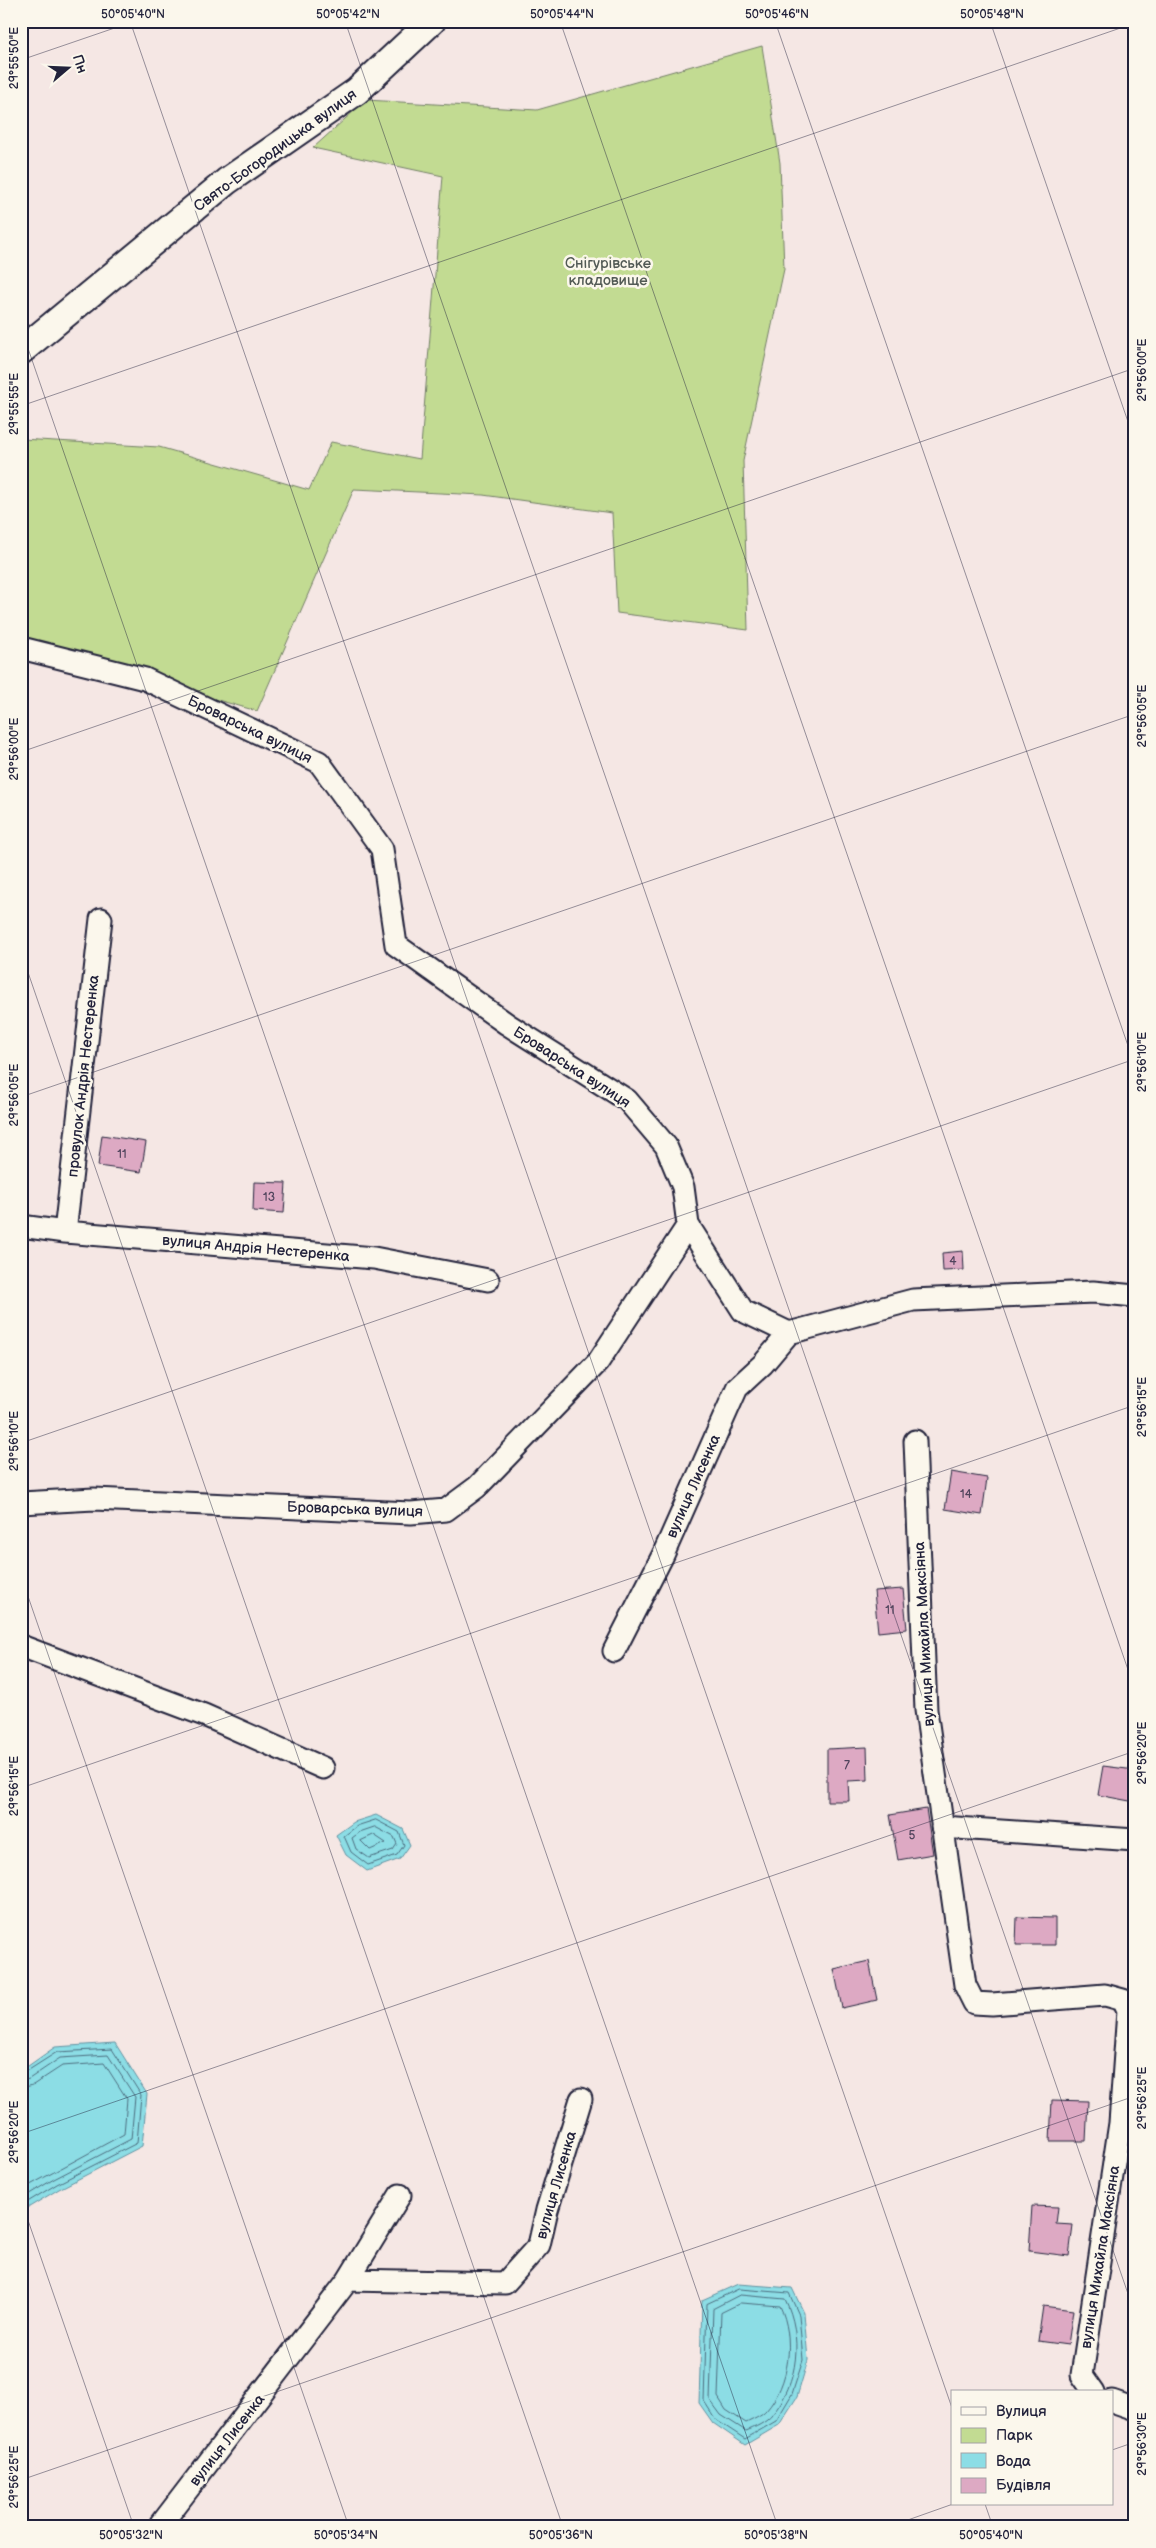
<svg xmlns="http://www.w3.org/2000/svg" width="1156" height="2548" font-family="'Balsamiq Sans',sans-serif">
<rect width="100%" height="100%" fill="#f5e7e4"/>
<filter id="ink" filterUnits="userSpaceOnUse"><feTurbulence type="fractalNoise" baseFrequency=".02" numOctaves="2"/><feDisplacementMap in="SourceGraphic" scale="10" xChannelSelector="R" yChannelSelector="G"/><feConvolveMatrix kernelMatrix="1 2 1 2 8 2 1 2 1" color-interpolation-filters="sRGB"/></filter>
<g filter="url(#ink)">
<!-- green -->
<path fill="#c2db92" stroke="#727e66" d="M 762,46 L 780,163 L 784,269 L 743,461 L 748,630 L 617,613 L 612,513 L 483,495 L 354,489 L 257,711 L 96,666 L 21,638 L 21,439 L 159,447 L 309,490 L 331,442 L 420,459 L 443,176 L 313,148 L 366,100 L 537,110 Z"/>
<!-- water -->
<path fill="#8cdde5" stroke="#6292a1" d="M 376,1815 L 403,1829 L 410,1845 L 400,1859 L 367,1871 L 346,1855 L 336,1835 L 354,1822 Z
M 115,2043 L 147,2094 L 142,2146 L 59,2189 L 21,2212 L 21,2071 L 55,2047 Z
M 738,2284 L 792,2288 L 804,2313 L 808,2360 L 797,2397 L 779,2425 L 745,2445 L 713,2423 L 699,2403 L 702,2300 Z"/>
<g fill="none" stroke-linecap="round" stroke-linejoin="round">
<!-- shore -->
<path stroke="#4c6d7f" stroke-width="1" d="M 376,1820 L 399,1832 L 404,1845 L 397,1855 L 368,1865 L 351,1852 L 344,1836 L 357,1826 Z
M 375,1827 L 394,1837 L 397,1844 L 393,1850 L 369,1858 L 356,1849 L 352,1838 L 360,1832 Z
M 374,1835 L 386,1843 L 370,1850 L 361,1841 Z
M 21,2075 L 57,2052 L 112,2049 L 141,2095 L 137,2143 L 57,2184 L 21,2206
M 21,2081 L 29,2079 L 60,2058 L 108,2055 L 135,2097 L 131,2139 L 54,2179 L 21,2199
M 21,2088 L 33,2085 L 62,2066 L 104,2063 L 127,2099 L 124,2134 L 21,2190
M 739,2289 L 789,2293 L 799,2315 L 803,2360 L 792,2394 L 776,2421 L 745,2439 L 716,2420 L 704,2401 L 707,2304 Z
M 740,2295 L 785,2299 C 803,2336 799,2383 772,2415 C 767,2422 754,2428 746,2431 L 721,2415 L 710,2400 L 713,2309 Z
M 741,2303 L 780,2306 C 795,2338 790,2384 766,2411 C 762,2416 752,2420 746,2423 L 726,2410 L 718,2397 L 721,2313 Z"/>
</g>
<!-- building -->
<path fill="#dda9c3" stroke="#22223b" d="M 102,1135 L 146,1142 L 141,1172 L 98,1166 Z
M 254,1182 L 286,1183 L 284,1213 L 253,1211 Z
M 963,1251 L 964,1270 L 943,1271 L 942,1253 Z
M 951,1472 L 987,1478 L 982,1515 L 945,1509 Z
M 903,1589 L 907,1629 L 878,1632 L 874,1591 Z
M 867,1747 L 868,1780 L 848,1781 L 849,1801 L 827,1801 L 827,1749 Z
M 1103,1766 L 1135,1770 L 1135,1802 L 1098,1795 Z
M 926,1809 L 933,1854 L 898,1860 L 890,1815 Z
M 1017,1917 L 1055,1918 L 1055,1945 L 1016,1945 Z
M 869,1961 L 877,2000 L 842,2008 L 834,1969 Z
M 1052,2100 L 1088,2101 L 1086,2141 L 1050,2141 Z
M 1032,2206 L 1058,2207 L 1056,2224 L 1073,2225 L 1069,2256 L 1029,2251 Z
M 1043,2306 L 1073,2310 L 1068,2345 L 1038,2341 Z"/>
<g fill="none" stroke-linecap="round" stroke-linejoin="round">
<defs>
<path id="minor" d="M 21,648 L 145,679 L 319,762 L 382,849 L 396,945 L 507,1024 L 627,1100 L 666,1146 L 683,1187 L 688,1225 L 598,1362 L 477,1487 L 446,1510 L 411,1513 L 94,1499 L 21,1503
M 688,1225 L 743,1311 L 789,1333 L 913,1300 L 1093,1292 L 1135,1296
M 21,1226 L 65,1232 L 374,1258 L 488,1280
M 65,1232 L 101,919
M 915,1441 L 926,1710 L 965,1985 L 974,2003 L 992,2004 L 1105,1995 L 1123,2000 L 1128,2011 L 1120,2123 L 1082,2375 L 1094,2392
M 21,1646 L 204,1715 L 323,1768
M 614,1651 L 663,1555 L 737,1388 L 763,1364 L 789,1333
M 942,1827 L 1135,1840
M 348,2280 L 400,2195
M 1112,2401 L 1135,2409
M 159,2527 L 348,2280 L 505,2283 L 539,2245 L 547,2210 L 581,2099"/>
<path id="tertiary" d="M 21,351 L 227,181 L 357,91 L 432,21"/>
</defs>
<!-- minor casing -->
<use href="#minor" stroke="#22223b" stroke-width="25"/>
<!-- tertiary casing -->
<use href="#tertiary" stroke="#22223b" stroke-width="30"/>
<!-- minor -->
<use href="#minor" stroke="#fbf7ec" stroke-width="21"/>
<!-- tertiary -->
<use href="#tertiary" stroke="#fbf7ec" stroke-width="26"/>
</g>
</g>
<!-- ticks -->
<path fill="none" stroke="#22223b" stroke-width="1" stroke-opacity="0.45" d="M 130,21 L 952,2408M 345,21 L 1135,2314M 560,21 L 1135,1690M 775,21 L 1135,1066M 990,21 L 1135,442M 21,60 L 135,21M 21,328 L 778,2527M 21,406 L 1135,23M 21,752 L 1135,368M 21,952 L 563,2527M 21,1097 L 1135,714M 21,1443 L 1135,1059M 21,1576 L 349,2527M 21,1788 L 1135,1405M 21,2134 L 1135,1751M 21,2200 L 134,2527M 1112,2450 L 1135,2442M 21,2480 L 1135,2096M 985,2504 L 993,2527M 888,2527 L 953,2504"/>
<g text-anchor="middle" stroke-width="5" stroke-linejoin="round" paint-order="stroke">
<!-- number labels -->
<g font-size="12" fill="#51445d">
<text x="122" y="1158">11</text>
<text x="269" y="1201">13</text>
<text x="953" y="1265">4</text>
<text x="966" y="1498">14</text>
<text x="890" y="1614">11</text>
<text x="847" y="1769">7</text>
<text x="912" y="1839">5</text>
</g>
<!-- street labels -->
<g font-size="15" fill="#22223b" stroke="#fbf7ec">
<text transform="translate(275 150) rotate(-36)" y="5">Свято-Богородицька вулиця</text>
<text transform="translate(250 729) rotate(26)" y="5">Броварська вулиця</text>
<text transform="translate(572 1067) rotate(33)" y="5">Броварська вулиця</text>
<text transform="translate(83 1076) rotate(-84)" y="5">провулок Андрія Нестеренка</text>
<text transform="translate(256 1248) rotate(5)" y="5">вулиця Андрія Нестеренка</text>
<text transform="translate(693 1486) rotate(-66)" y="5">вулиця Лисенка</text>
<text transform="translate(355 1509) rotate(2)" y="5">Броварська вулиця</text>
<text transform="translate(924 1634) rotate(-93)" y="5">вулиця Михайла Максіяна</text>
<text transform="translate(556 2185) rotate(-74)" y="5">вулиця Лисенка</text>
<text transform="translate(1100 2257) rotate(-81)" y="5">вулиця Михайла Максіяна</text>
<text transform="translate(227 2440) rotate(-52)" y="5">вулиця Лисенка</text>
</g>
<!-- park labels -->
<g font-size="15" fill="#525a55" stroke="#fbf7ec">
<text x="608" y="268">Снігурівське<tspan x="608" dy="17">кладовище</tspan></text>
</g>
</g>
<!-- margin -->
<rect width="1156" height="2548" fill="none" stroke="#fbf7ec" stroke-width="55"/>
<!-- legend -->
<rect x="951" y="2390" width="162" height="115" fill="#fbf7ec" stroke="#a4a2a5"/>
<rect x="961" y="2407" width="25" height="8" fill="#fbf7ec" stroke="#a4a2a5"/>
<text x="996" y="2416" font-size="15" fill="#22223b">Вулиця</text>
<rect x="961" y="2428" width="25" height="15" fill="#c2db92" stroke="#a4a2a5"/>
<text x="996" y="2440" font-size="15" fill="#22223b">Парк</text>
<rect x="961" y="2453" width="25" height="15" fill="#8cdde5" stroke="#a4a2a5"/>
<text x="996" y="2466" font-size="15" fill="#22223b">Вода</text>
<rect x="961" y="2478" width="25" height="15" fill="#dda9c3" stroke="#a4a2a5"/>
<text x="996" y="2490" font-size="15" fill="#22223b">Будівля</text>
<!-- north arrow -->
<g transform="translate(68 68) rotate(71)" stroke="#fbf7ec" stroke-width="4" paint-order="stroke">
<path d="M0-4L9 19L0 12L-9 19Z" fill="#22223b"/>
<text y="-8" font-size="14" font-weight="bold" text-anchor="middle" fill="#22223b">Пн</text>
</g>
<rect x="28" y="28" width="1100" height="2492" fill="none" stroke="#22223b" stroke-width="2"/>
<g font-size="12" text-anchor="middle" fill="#22223b">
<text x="133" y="18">50°05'40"N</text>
<text x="348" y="18">50°05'42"N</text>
<text x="562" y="18">50°05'44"N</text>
<text x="777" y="18">50°05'46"N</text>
<text x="992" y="18">50°05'48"N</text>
<text transform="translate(14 58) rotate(-90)" y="4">29°55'50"E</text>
<text transform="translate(1142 370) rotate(-90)" y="4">29°56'00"E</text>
<text transform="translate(14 404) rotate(-90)" y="4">29°55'55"E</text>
<text transform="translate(1142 716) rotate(-90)" y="4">29°56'05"E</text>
<text transform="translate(14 749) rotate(-90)" y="4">29°56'00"E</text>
<text transform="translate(1142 1062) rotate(-90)" y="4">29°56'10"E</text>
<text transform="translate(14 1095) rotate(-90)" y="4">29°56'05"E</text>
<text transform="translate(1142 1407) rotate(-90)" y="4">29°56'15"E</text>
<text transform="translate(14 1441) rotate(-90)" y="4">29°56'10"E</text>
<text transform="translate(1142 1753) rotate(-90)" y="4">29°56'20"E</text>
<text transform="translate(14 1786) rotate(-90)" y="4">29°56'15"E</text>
<text transform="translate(1142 2098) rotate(-90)" y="4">29°56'25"E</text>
<text transform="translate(14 2132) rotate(-90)" y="4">29°56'20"E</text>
<text transform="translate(1142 2444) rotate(-90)" y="4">29°56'30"E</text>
<text transform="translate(14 2477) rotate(-90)" y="4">29°56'25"E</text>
<text x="131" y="2539">50°05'32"N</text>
<text x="346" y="2539">50°05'34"N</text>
<text x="561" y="2539">50°05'36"N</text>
<text x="776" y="2539">50°05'38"N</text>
<text x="991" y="2539">50°05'40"N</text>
</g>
</svg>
